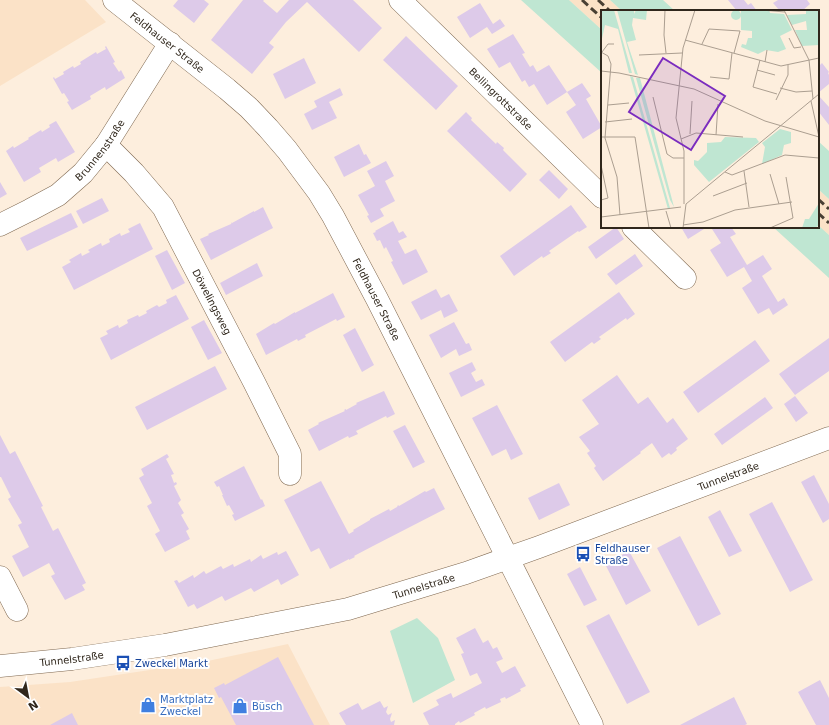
<svg xmlns="http://www.w3.org/2000/svg" width="829" height="725" font-family="'DejaVu Sans',sans-serif">
<rect width="100%" height="100%" fill="#fdeedd"/>
<!-- built -->
<path fill="#fbe2c7" d="M 0,0 L 85,0 L 106,22 L 0,86 Z
M 569,0 L 610,0 L 622,11 L 602,11 L 602,30 Z
M 818,189 L 829,199 L 829,235 L 818,225 Z
M 288,644 L 330,725 L 0,725 L 0,687 L 70,682 L 203,662 Z"/>
<!-- green -->
<path fill="#bfe6d2" d="M 521,0 L 569,0 L 602,30 L 602,73 Z
M 610,0 L 663,0 L 675,11 L 622,11 Z
M 818,141 L 829,151 L 829,199 L 818,189 Z
M 818,225 L 829,235 L 829,278 L 773,227 L 818,227 Z
M 417,618 L 438,638 L 455,680 L 413,703 L 390,631 Z"/>
<!-- building -->
<path fill="#ddcae9" d="M 178,0 L 204,0 L 209,4 L 194,23 L 173,6 Z
M 243,0 L 264,0 L 263,1 L 277,13 L 289,0 L 353,0 L 382,28 L 359,52 L 307,2 L 286,22 L 269,43 L 274,47 L 252,74 L 211,40 Z
M 728,0 L 744,0 L 748,5 L 751,3 L 757,11 L 737,11 Z
M 778,0 L 807,0 L 810,4 L 802,11 L 780,11 L 773,3 Z
M 480,3 L 493,24 L 500,19 L 505,26 L 492,34 L 487,27 L 470,38 L 457,17 Z
M 513,34 L 525,53 L 522,54 L 530,67 L 533,65 L 537,72 L 549,65 L 567,92 L 582,83 L 591,96 L 586,99 L 602,127 L 583,139 L 566,112 L 576,105 L 567,92 L 547,105 L 534,84 L 529,87 L 525,80 L 522,82 L 510,62 L 499,68 L 487,49 Z
M 406,36 L 458,86 L 436,110 L 383,60 Z
M 106,46 L 115,62 L 113,63 L 119,72 L 121,70 L 125,78 L 106,90 L 105,87 L 90,96 L 91,99 L 72,110 L 67,102 L 69,101 L 64,93 L 62,94 L 53,78 L 54,77 L 55,79 L 64,74 L 63,72 L 73,66 L 74,68 L 81,64 L 80,62 L 96,52 L 97,54 L 106,49 L 105,47 Z
M 304,58 L 316,83 L 285,99 L 273,74 Z
M 822,63 L 829,72 L 828,73 L 829,75 L 829,84 L 818,93 L 818,67 Z
M 340,88 L 343,95 L 329,102 L 337,118 L 312,130 L 304,114 L 317,107 L 314,101 Z
M 818,95 L 829,107 L 829,125 L 818,111 Z
M 466,112 L 472,118 L 471,120 L 496,144 L 497,142 L 504,148 L 503,150 L 527,174 L 510,192 L 447,131 Z
M 56,121 L 75,152 L 58,162 L 56,158 L 39,168 L 41,172 L 24,182 L 6,151 L 13,146 L 14,148 L 29,139 L 28,138 L 41,130 L 42,132 L 50,127 L 49,125 Z
M 359,144 L 364,155 L 366,154 L 371,163 L 344,177 L 334,157 Z
M 386,161 L 394,176 L 385,181 L 395,201 L 380,209 L 384,216 L 371,223 L 367,216 L 369,215 L 358,195 L 375,186 L 367,171 Z
M 549,170 L 568,189 L 559,199 L 539,180 Z
M 0,182 L 7,194 L 0,198 Z
M 102,198 L 109,211 L 83,224 L 76,211 Z
M 571,205 L 587,227 L 579,232 L 578,231 L 549,251 L 551,253 L 543,258 L 542,256 L 514,276 L 500,256 Z
M 263,207 L 273,228 L 211,260 L 200,239 L 209,235 L 208,234 L 231,224 L 232,222 L 232,223 L 254,211 L 254,212 Z
M 71,213 L 78,227 L 27,251 L 20,238 Z
M 393,221 L 399,233 L 403,231 L 407,237 L 398,241 L 405,254 L 416,249 L 428,272 L 403,285 L 391,262 L 393,261 L 386,247 L 384,249 L 380,240 L 377,241 L 373,233 L 376,232 L 375,231 Z
M 140,223 L 153,249 L 74,290 L 62,267 L 71,262 L 69,260 L 81,253 L 82,256 L 90,252 L 88,250 L 101,243 L 102,246 L 110,242 L 109,239 L 120,233 L 121,236 L 130,232 L 128,229 Z
M 616,227 L 624,239 L 596,259 L 588,247 Z
M 681,227 L 703,227 L 704,229 L 688,239 Z
M 715,227 L 731,227 L 736,234 L 730,237 L 747,265 L 763,255 L 772,269 L 762,276 L 778,302 L 784,298 L 788,305 L 773,315 L 769,308 L 758,314 L 742,288 L 752,281 L 744,267 L 727,277 L 710,250 L 721,243 L 712,229 Z
M 167,250 L 185,283 L 172,290 L 155,256 Z
M 635,254 L 643,266 L 616,285 L 607,274 Z
M 257,263 L 263,276 L 226,295 L 220,283 Z
M 436,289 L 441,298 L 449,294 L 458,311 L 444,318 L 441,310 L 421,320 L 411,302 Z
M 619,292 L 635,314 L 627,320 L 626,318 L 599,337 L 601,339 L 594,344 L 592,342 L 565,362 L 550,342 Z
M 333,293 L 345,317 L 337,321 L 336,319 L 305,335 L 306,337 L 298,341 L 297,339 L 266,355 L 256,334 L 274,323 L 275,324 L 295,312 L 295,313 Z
M 176,295 L 189,319 L 111,360 L 100,338 L 108,334 L 106,331 L 118,325 L 119,328 L 128,323 L 127,320 L 138,315 L 139,317 L 147,313 L 146,311 L 157,305 L 159,307 L 167,303 L 166,300 Z
M 204,320 L 222,353 L 208,360 L 191,327 Z
M 454,322 L 466,344 L 469,343 L 472,350 L 459,356 L 456,349 L 441,358 L 429,335 Z
M 355,328 L 374,365 L 362,372 L 343,335 Z
M 829,338 L 829,371 L 795,395 L 779,374 Z
M 755,340 L 770,361 L 698,413 L 683,392 Z
M 472,362 L 476,370 L 471,373 L 476,382 L 482,379 L 485,385 L 461,397 L 449,373 Z
M 215,366 L 227,389 L 147,430 L 135,407 Z
M 617,375 L 638,404 L 648,397 L 667,423 L 673,418 L 688,439 L 676,448 L 677,450 L 671,455 L 669,453 L 662,458 L 652,443 L 640,452 L 641,453 L 603,481 L 594,468 L 596,466 L 587,453 L 590,451 L 579,437 L 599,424 L 582,400 Z
M 384,391 L 395,414 L 387,418 L 386,416 L 356,431 L 358,434 L 349,438 L 348,436 L 319,451 L 308,430 L 319,424 L 318,423 L 345,411 L 344,410 L 346,409 L 346,410 L 357,404 L 356,403 Z
M 795,396 L 808,413 L 796,422 L 784,404 Z
M 765,397 L 773,408 L 722,445 L 714,434 Z
M 497,405 L 523,454 L 511,460 L 506,449 L 492,456 L 472,418 Z
M 405,425 L 425,462 L 413,468 L 393,431 Z
M 0,435 L 10,454 L 15,451 L 43,506 L 41,507 L 53,531 L 58,528 L 86,583 L 82,585 L 85,590 L 65,600 L 51,576 L 55,574 L 49,563 L 23,577 L 12,556 L 29,547 L 18,525 L 22,523 L 8,499 L 11,497 L 1,477 L 0,477 Z
M 167,454 L 169,457 L 166,459 L 174,474 L 171,475 L 174,483 L 176,482 L 177,484 L 174,486 L 181,500 L 178,503 L 184,513 L 181,515 L 189,529 L 186,531 L 190,539 L 165,552 L 155,534 L 160,531 L 147,506 L 152,503 L 139,478 L 144,475 L 141,469 Z
M 244,466 L 261,500 L 262,499 L 265,506 L 235,521 L 232,515 L 234,514 L 229,505 L 227,506 L 222,495 L 223,495 L 219,486 L 217,487 L 214,482 Z
M 814,475 L 829,504 L 829,519 L 823,523 L 801,482 Z
M 321,481 L 349,534 L 354,531 L 353,530 L 370,520 L 370,519 L 389,509 L 390,511 L 397,507 L 398,505 L 399,506 L 425,491 L 426,492 L 434,488 L 445,509 L 373,546 L 354,556 L 355,557 L 349,560 L 349,559 L 330,569 L 319,548 L 311,552 L 284,500 Z
M 559,483 L 570,505 L 539,520 L 528,498 Z
M 772,502 L 813,580 L 790,592 L 749,514 Z
M 720,510 L 742,551 L 729,557 L 708,517 Z
M 680,536 L 721,614 L 698,626 L 657,548 Z
M 286,551 L 299,575 L 281,585 L 278,579 L 254,592 L 251,588 L 225,601 L 222,596 L 197,609 L 194,604 L 188,607 L 174,581 L 177,580 L 179,583 L 193,575 L 194,578 L 204,571 L 206,574 L 221,566 L 223,569 L 233,564 L 234,567 L 250,559 L 251,562 L 261,555 L 263,559 L 277,552 L 278,555 Z
M 629,551 L 651,591 L 626,605 L 605,564 Z
M 580,567 L 597,600 L 584,606 L 567,574 Z
M 609,614 L 650,692 L 627,704 L 586,626 Z
M 475,628 L 483,643 L 488,640 L 493,649 L 497,647 L 503,659 L 496,662 L 502,673 L 515,666 L 526,686 L 520,689 L 521,691 L 506,699 L 505,697 L 500,699 L 501,702 L 486,709 L 485,707 L 474,713 L 475,715 L 460,723 L 459,721 L 455,724 L 455,725 L 429,725 L 423,713 L 439,705 L 436,700 L 451,693 L 453,698 L 482,683 L 477,673 L 470,676 L 461,654 L 464,653 L 456,638 Z
M 278,657 L 314,725 L 236,725 L 221,697 L 219,698 L 214,688 L 224,683 L 225,685 Z
M 820,680 L 829,698 L 829,725 L 816,725 L 798,692 Z
M 734,697 L 747,724 L 745,725 L 680,725 Z
M 380,701 L 384,708 L 388,706 L 386,712 L 388,715 L 392,713 L 390,719 L 391,722 L 395,720 L 394,725 L 346,725 L 339,713 L 358,703 L 362,710 Z
M 72,713 L 78,725 L 50,725 Z"/>
<g fill="none" stroke-linecap="round" stroke-linejoin="round">
<defs>
<g id="minor">
<path id="s1" d="M 114,0 L 227,89 L 249,108 L 268,128 L 287,150 L 319,193 L 333,216 L 377,299 L 592,725"/>
<path id="s2" d="M 400,0 L 602,197"/>
<path id="s3" d="M 106,145 L 134,173 L 163,207 L 254,382 L 290,454 L 290,474"/>
<path id="s4" d="M 0,225 L 30,210 L 58,195 L 83,173 L 106,145 L 170,43"/>
<path d="M 633,227 L 685,278"/>
<path d="M 0,577 L 17,610"/>
<path id="s5" d="M 0,666 L 72,659 L 165,645 L 348,609 L 466,573 L 539,547 L 829,438"/>
</g>
</defs>
<!-- minor casing -->
<use href="#minor" stroke="#7f6850" stroke-width="23"/>
<!-- minor -->
<use href="#minor" stroke="#fff" stroke-width="22"/>
<!-- rail -->
<path stroke="#493f33" stroke-width="3" stroke-dasharray="8 4" stroke-linecap="butt" d="M 582,0 L 602,18
M 598,0 L 610,11
M 818,199 L 829,209
M 818,213 L 829,223"/>
</g>
<!-- icons -->
<defs>
<symbol id="bus-bare" viewBox="-9 -9 18 18"><path d="M-5-6H5V4H4V6H2V4H-2V6H-4V4H-5ZM-3.5-4V0h7V-4ZM-3.5 1.2v1.5H-2V1.2ZM2 1.2v1.5H3.5V1.2Z" fill="#1a4fb4" stroke="#fff" stroke-width="2.5" paint-order="stroke"/></symbol>
<symbol id="shop-bare" viewBox="-9 -9 18 18"><path d="M-5-2.5h2.3a2.7 3.5 0 0 1 5.4 0H5L5.5 6h-11ZM-1.5-2.5h3a1.5 2.3 0 0 0-3 0Z" fill="#3f7fe0" stroke="#fff" stroke-width="2.5" paint-order="stroke"/></symbol>
</defs>
<g fill-rule="evenodd">
<use href="#bus-bare" x="572" y="543" width="22" height="22"/>
<use href="#bus-bare" x="112" y="652" width="22" height="22"/>
<use href="#shop-bare" x="137" y="694" width="22" height="22"/>
<use href="#shop-bare" x="229" y="695" width="22" height="22"/>
</g>
<g text-anchor="middle" stroke-width="4" stroke-linejoin="round" paint-order="stroke">
<!-- street labels -->
<g font-size="10" fill="#30271c" stroke="#fff">
<text dy="4" stroke="none"><textPath href="#s1" startOffset="68">Feldhauser Straße</textPath></text>
<text dy="4" stroke="none"><textPath href="#s2" startOffset="141">Bellingrottstraße</textPath></text>
<text dy="4" stroke="none"><textPath href="#s4" startOffset="127">Brunnenstraße</textPath></text>
<text dy="4" stroke="none"><textPath href="#s1" startOffset="404">Feldhauser Straße</textPath></text>
<text dy="4" stroke="none"><textPath href="#s3" startOffset="191">Döwelingsweg</textPath></text>
<text dy="4" stroke="none"><textPath href="#s5" startOffset="756">Tunnelstraße</textPath></text>
<text dy="4" stroke="none"><textPath href="#s5" startOffset="432">Tunnelstraße</textPath></text>
<text dy="4" stroke="none"><textPath href="#s5" startOffset="72">Tunnelstraße</textPath></text>
</g>
<!-- transit labels -->
<g font-size="10" fill="#164399" stroke="#fff" text-anchor="start">
<text x="595" y="552">Feldhauser<tspan x="595" dy="12">Straße</tspan></text>
<text x="135" y="667">Zweckel Markt</text>
</g>
<!-- shop labels -->
<g font-size="10" fill="#366cbe" stroke="#fff" text-anchor="start">
<text x="160" y="703">Marktplatz<tspan x="160" dy="12">Zweckel</tspan></text>
<text x="252" y="710">Büsch</text>
</g>
</g>
<!-- overview -->
<g transform="translate(601 10)">
<rect width="218" height="218" fill="#fdeedd"/>
<path d="M130 5a5 5 0 1 1 10 0a5 5 0 1 1-10 0ZM 0,0 L 13,0 L 31,63 L 28,63 L 17,19 L 4,15 L 0,33 ZM 16,0 L 33,0 L 33,4 L 35,0 L 46,0 L 45,10 L 32,8 L 31,15 L 35,30 L 26,32 L 37,65 L 34,64 ZM 140,0 L 168,0 L 169,3 L 183,4 L 191,20 L 179,26 L 185,39 L 177,42 L 165,40 L 157,44 L 140,37 L 141,34 L 145,35 L 147,28 L 151,28 L 151,21 L 140,20 ZM 205,0 L 218,0 L 218,35 L 201,36 L 194,20 L 206,20 L 205,11 L 191,15 L 186,5 L 205,4 ZM 29,66 L 32,67 L 69,198 L 67,199 ZM 35,68 L 39,68 L 73,197 L 69,190 ZM 179,119 L 190,122 L 190,133 L 183,135 L 181,145 L 161,154 L 164,137 L 161,133 ZM 124,127 L 155,128 L 158,132 L 108,172 L 93,155 L 93,150 L 97,151 L 106,142 L 106,133 L 120,132 ZM 218,193 L 218,215 L 214,218 L 201,218 L 204,209 L 208,209 Z" fill="#bfe6d2"/>
<path fill="none" stroke="#ab9e90" stroke-width="1" d="M 64,0 L 63,25 L 65,43M 160,0 L 184,2M 183,0 L 208,50M 188,28 L 193,38 L 200,37M 84,30 L 180,56 L 218,48M 101,34 L 108,19 L 139,21 L 133,43M 0,42 L 7,46 L 10,54 L 4,128 L 16,167 L 19,205M 1,42 L 7,34 L 13,34M 38,45 L 81,43M 159,50 L 152,77 L 176,84M 208,50 L 212,89M 164,52 L 166,40M 156,60 L 174,65M 0,61 L 18,63 L 93,79 L 164,111 L 218,127M 109,67 L 128,69 L 131,43M 179,78 L 195,82 L 211,81M 52,87 L 66,144 L 72,148 L 83,148M 175,90 L 187,65 L 187,55M 210,91 L 218,127M 7,95 L 28,93M 4,112 L 31,109M 89,124 L 91,91M 115,125 L 117,94M 0,127 L 34,127 L 48,218M 80,129 L 95,123 L 142,127M 0,155 L 7,188 L 0,190M 143,161 L 148,197M 124,162 L 131,165 L 184,145 L 218,148M 169,164 L 178,194M 112,186 L 146,173M 83,194 L 83,141 L 75,108 L 82,38 L 94,0M 85,194 L 218,84M 65,201 L 70,218M 0,207 L 80,197M 82,215 L 102,212 L 134,200 L 191,192M 82,218 L 85,194M 169,218 L 192,208 L 185,167"/>
<path fill="#7b2cbf" fill-opacity="0.15" stroke="#7b2cbf" stroke-width="2" d="M 62,48 L 124,86 L 90,140 L 28,102 Z"/>
<rect width="218" height="218" fill="none" stroke="#30271c" stroke-width="2"/>
</g>
<!-- north arrow -->
<g transform="translate(28 697) rotate(148)" stroke="#ffffff" stroke-width="3" paint-order="stroke">
<path d="M0-3L7 15L0 10L-7 15Z" fill="#30271c"/>
<text y="-6" font-size="11" font-weight="bold" text-anchor="middle" fill="#30271c">N</text>
</g>
</svg>
